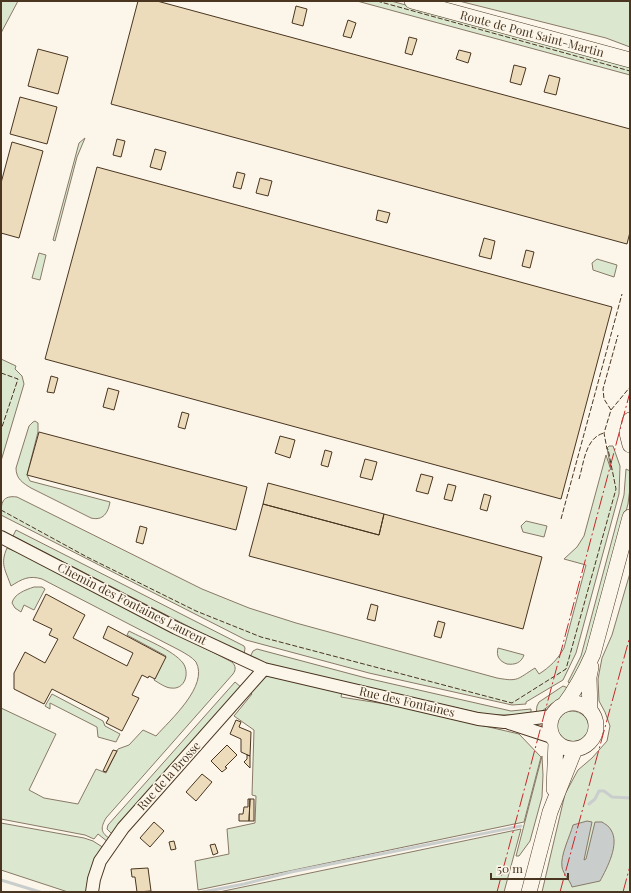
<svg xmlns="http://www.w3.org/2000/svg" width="631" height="893" font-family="'Playfair Display',serif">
<rect width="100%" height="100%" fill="#fbf6e9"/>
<!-- green -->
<path fill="#dce7d0" stroke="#887966" d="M 1,1 L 18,1 L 1,33 Z
M 357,1 L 391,1 L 628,65 L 630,65 L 630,75 Z
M 459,1 L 630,1 L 630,47 L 606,38 Z
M 85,138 L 77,157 L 55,241 L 53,240 L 79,143 Z
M 39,253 L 46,255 L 40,280 L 32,278 Z
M 597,259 L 617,265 L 614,277 L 593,270 L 592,263 Z
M 1,359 L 16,366 L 15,369 L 22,376 L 24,384 L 1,461 Z
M 35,421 L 38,423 L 38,432 L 27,475 L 30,481 L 110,502 C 108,513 103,521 91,518 L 31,488 C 23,483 16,479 16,468 L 29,426 L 33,422 Z
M 609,446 L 613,446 L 620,466 L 619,494 L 576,653 L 563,680 L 526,702 L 526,704 L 512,705 L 369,673 L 246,640 L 1,515 C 1,503 2,495 17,497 L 202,589 L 249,608 L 296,623 L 497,678 C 519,682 517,679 535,668 L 539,674 C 550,667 558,659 564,648 L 586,565 L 564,559 L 577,547 L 584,536 L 606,455 L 611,470 L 607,448 Z
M 626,469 L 630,471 L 630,488 L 628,504 L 587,652 L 572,685 L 568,682 L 581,656 L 624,495 Z
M 526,521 L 547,526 L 544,537 L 523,532 L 521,526 Z
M 16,530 L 244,646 L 245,648 L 244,655 L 13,536 Z
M 7,548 L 26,556 L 232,662 C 236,666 236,670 233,674 L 106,818 C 101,827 100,832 109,838 L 108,842 L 98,834 L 94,839 L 85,835 L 1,819 L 1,708 L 56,734 L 29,790 L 44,798 L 78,804 L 96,769 L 106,773 L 118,749 L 129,745 L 143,730 L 156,736 C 170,720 209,686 196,662 C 192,657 186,654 181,651 L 42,579 C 29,575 22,579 11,586 C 5,569 0,564 7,548 Z
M 630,573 L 630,892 L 542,892 L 565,794 L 578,770 L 592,758 L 607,741 L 610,726 L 605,712 L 599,701 L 598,679 L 602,658 L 612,635 Z
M 34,587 L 42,587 L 45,589 L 34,610 L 24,605 L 21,612 L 15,608 L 12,603 C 14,594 25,590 34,587 Z
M 129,631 C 144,639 173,650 183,663 C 190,673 185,690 171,688 C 166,688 159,683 154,680 L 166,656 L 127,635 Z
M 498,648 L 524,655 C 521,663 515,665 507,664 C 499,661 496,656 498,648 Z
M 257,649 L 366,678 L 511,711 L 531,709 L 531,715 L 492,715 L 479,713 L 274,666 L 250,657 L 253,651 Z
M 271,676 L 342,692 L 341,697 L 347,698 L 398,706 L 519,734 L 541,757 L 524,822 L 198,890 L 195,861 L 229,854 L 227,829 L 255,823 L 256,796 L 252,795 L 254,730 L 234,716 L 252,694 L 250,692 L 264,677 Z
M 235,682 L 242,688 L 113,835 L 107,829 L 108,825 Z
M 563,686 L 568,688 L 564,696 C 553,701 546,710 536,714 L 537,706 L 539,702 Z
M 52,694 L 103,721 L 105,726 L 120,734 L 116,742 L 98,737 L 97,727 L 50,703 L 50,709 L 45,706 Z
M555 728a17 17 0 1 1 34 0a17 17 0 1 1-34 0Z
M 542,756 L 543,775 L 542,797 L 530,841 L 519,856 L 516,856 Z
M 1,823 L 84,838 L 93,841 L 104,848 L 88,892 L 68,892 L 1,870 Z
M 521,829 L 504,892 L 219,892 Z"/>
<!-- water -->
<path fill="#c9cecd" stroke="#887966" d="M 587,821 L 592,822 L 584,860 L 586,859 L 595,822 L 602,822 C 605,824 609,826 611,830 C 620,844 607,868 600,881 L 572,887 C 570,880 563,874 562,867 C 560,856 570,836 573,825 Z"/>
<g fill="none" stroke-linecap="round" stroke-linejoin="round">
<!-- stream -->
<path stroke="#c9cecd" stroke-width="3" d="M 589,804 L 595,799 L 599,791 L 604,791 L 612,797 L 630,798
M 1,880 L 40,892
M 203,892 L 244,884 L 291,872 L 521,826"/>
</g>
<!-- building -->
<path fill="#ecdcbc" stroke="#4a3520" d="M 138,1 L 157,1 L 630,129 L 630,232 L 627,244 L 111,104 Z
M 296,6 L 307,9 L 303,26 L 292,23 Z
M 348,20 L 356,23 L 351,38 L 343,36 Z
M 409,37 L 417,39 L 412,55 L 405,53 Z
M 38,49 L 68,57 L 58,94 L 28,86 Z
M 459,50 L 471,53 L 468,63 L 456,59 Z
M 514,65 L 526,68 L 521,85 L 510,82 Z
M 549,75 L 560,78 L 556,95 L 544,92 Z
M 20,97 L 57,107 L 47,144 L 10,134 Z
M 117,139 L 125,141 L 121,157 L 113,155 Z
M 12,142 L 43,151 L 19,238 L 1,233 L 1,183 Z
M 155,149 L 166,152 L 161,170 L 150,167 Z
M 97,167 L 612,307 L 561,499 L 45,359 Z
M 237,172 L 245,174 L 241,189 L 233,187 Z
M 260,178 L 272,181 L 268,196 L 256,193 Z
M 378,210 L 390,213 L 387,223 L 376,220 Z
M 484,238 L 495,241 L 491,259 L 479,256 Z
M 526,250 L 534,252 L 530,268 L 522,266 Z
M 51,376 L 58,378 L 54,393 L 47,392 Z
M 108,388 L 119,391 L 114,410 L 103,407 Z
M 182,412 L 189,414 L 185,429 L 178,427 Z
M 39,432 L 247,487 L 236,530 L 27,475 Z
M 280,436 L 295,440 L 290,458 L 275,453 Z
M 325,450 L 332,452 L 328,467 L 321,465 Z
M 365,459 L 377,462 L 372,480 L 360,477 Z
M 421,474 L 433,477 L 428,494 L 416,491 Z
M 268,483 L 384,514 L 379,535 L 263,504 Z
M 448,484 L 456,486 L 452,501 L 444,499 Z
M 484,494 L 491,496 L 487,511 L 480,509 Z
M 263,504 L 379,535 L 384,514 L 542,557 L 523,629 L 249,556 Z
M 140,526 L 147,528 L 143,544 L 136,542 Z
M 46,594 L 85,615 L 73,638 L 127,666 L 133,653 L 103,638 L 108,626 L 166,657 L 155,679 L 149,676 L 148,678 L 142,675 L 132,695 L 139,698 L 122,731 L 106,723 L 109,718 L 52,689 L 44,704 L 14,689 L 14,673 L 25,652 L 45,663 L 58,639 L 49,635 L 52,629 L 33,620 Z
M 371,604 L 378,606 L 375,621 L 367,619 Z
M 438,621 L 445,623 L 441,638 L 434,636 Z
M 236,720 L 241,722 L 239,727 L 251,732 L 250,756 L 241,752 L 241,739 L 230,734 Z
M 227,745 L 237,755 L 225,767 L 227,768 L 222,772 L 211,761 Z
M 113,750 L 117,751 L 106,772 L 103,771 Z
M 247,755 L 250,756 L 250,768 L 244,762 L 247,759 Z
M 202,774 L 212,782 L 196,801 L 186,792 Z
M 248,799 L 250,799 L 249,821 L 239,821 L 239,814 L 243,814 L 244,807 L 248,807 Z
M 250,799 L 254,799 L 254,821 L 249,821 Z
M 154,822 L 164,831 L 150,847 L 140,838 Z
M 174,841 L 176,849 L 171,850 L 169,842 Z
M 215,844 L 218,853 L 213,855 L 210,845 Z
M 148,868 L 151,891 L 137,892 L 135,877 L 132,877 L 131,869 Z"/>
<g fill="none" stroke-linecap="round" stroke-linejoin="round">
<defs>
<path id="minor" d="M 1,537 L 176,628 L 264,669 L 478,719 L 504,722 L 552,716
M 509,723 L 552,737
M 92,892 L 94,879 L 100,861 L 123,828 L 264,669"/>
<path id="major" d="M 412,1 L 630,60
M 630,420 L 627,433 L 630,445
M550 726a23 23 0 1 1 46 0a23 23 0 1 1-46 0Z
M 564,705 C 576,689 585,672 593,654 L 630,517
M 590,711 L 589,677 L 591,667
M 554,789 L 556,742
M 529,892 L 550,812 L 575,749"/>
</defs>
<!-- minor casing -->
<use href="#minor" stroke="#4a3520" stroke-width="14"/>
<!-- major casing -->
<use href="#major" stroke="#4a3520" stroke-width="16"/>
<!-- minor -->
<use href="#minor" stroke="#fbf6e9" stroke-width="12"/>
<!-- major -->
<use href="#major" stroke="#fbf6e9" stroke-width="15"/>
<!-- fence -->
<path stroke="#4a3520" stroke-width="1" stroke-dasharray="5 2" stroke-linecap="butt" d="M 377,1 L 630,71
M 1,373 L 18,379 L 1,430
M 611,410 L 604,399 L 603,389 L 618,335
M 579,479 C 584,463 585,438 604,433
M 1,510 L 87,557 L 196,611 L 261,637 L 512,703 L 566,669 L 616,489 L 608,449 L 607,449 L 604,433 L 611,410 L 630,387
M 561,519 L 622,294"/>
<!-- power -->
<path stroke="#c62828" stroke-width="1" stroke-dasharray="14 3 2 3" stroke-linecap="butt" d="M 497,892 L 630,392
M 560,892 L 630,636
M 623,892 L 630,866"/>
</g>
<g text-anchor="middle" stroke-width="3" stroke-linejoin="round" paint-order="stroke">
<!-- street labels -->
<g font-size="12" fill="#4a3520" stroke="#fbf6e9">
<text transform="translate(532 34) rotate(15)" y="4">Route de Pont Saint-Martin</text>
<text transform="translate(132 604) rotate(27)" y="4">Chemin des Fontaines Laurent</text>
<text transform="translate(407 702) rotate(13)" y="4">Rue des Fontaines</text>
<text transform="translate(169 776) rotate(-48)" y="4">Rue de la Brosse</text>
</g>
</g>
<!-- border -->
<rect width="631" height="893" fill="none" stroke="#4a3520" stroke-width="4"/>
<!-- scale -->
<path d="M491 873v6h77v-6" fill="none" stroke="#4a3520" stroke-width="2"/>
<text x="497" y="873" font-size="12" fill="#4a3520" stroke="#fbf6e9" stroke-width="3" paint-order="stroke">50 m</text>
</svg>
